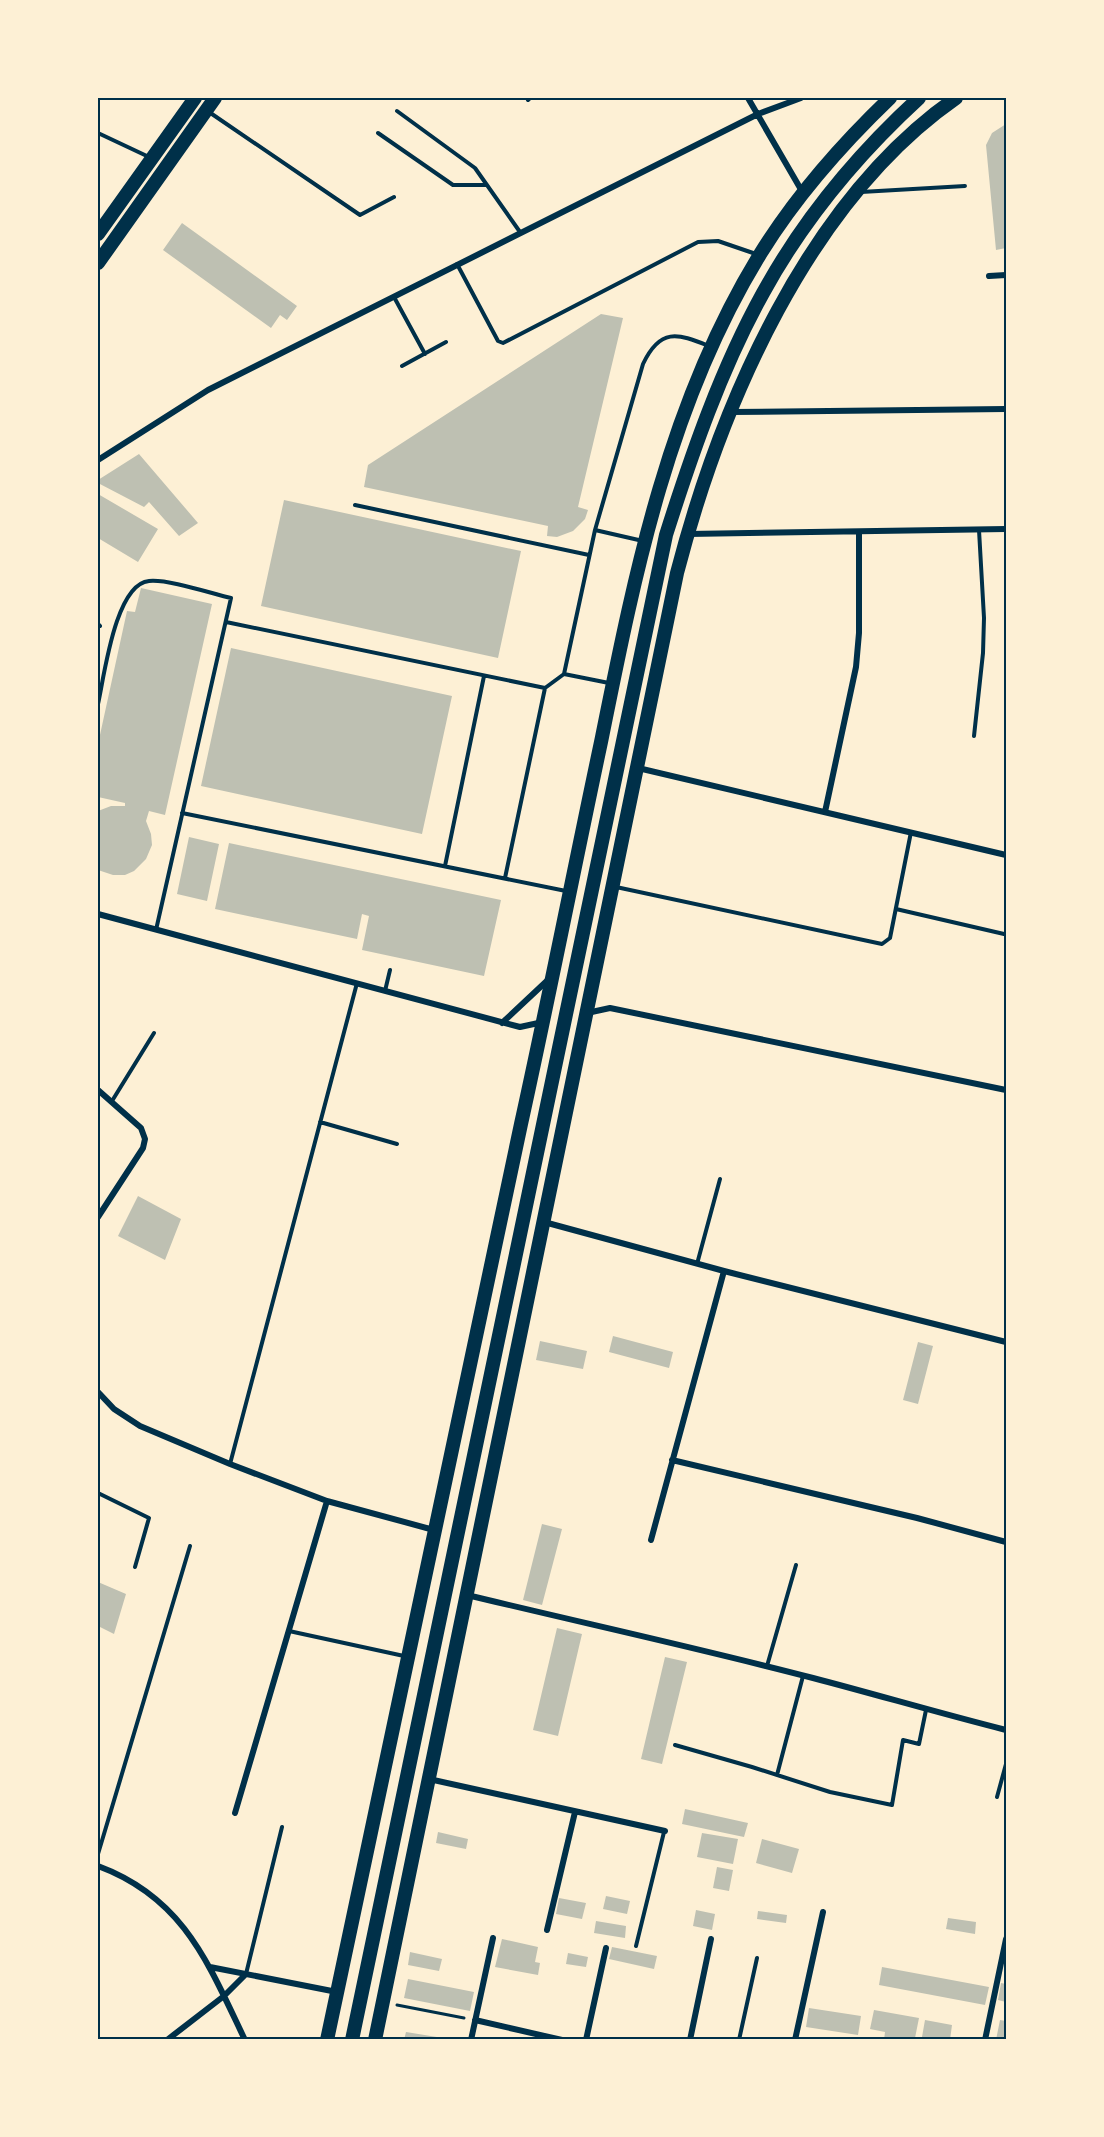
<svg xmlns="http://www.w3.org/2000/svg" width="1104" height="2137" font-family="'PT Sans',sans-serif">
<rect width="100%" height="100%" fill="#fdf0d5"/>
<!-- building -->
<path fill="#bec0b2" d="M 1006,124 L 1006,248 L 996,250 L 986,145 L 992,133 Z
M 182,223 L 297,306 L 287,320 L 280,315 L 271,328 L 163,250 Z
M 601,314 L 623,318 L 578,507 L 588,510 L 585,519 L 573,531 L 557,537 L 547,536 L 548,526 L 364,487 L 368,465 Z
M 139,454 L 198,523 L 179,536 L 149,502 L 144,507 L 98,483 L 98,480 Z
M 98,494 L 158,529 L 138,562 L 98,538 Z
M 284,500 L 521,551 L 498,658 L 261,606 Z
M 141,588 L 212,604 L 165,815 L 149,811 L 146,821 L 151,834 L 152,845 L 146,859 L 134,871 L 125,875 L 113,875 L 98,870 L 98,811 L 111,806 L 125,806 L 125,803 L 98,797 L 98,744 L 127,611 L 135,612 Z
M 231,648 L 452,696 L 422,834 L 201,786 Z
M 189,837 L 219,844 L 207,901 L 177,894 Z
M 229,843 L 501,900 L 484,976 L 362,950 L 369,916 L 362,914 L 357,939 L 215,909 Z
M 138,1196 L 181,1219 L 165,1260 L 118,1236 Z
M 613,1336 L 673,1352 L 669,1368 L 609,1352 Z
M 540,1341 L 587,1351 L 583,1369 L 536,1360 Z
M 918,1342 L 933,1346 L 918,1404 L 903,1400 Z
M 542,1524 L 562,1529 L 542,1605 L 523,1600 Z
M 98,1582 L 126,1594 L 114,1634 L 98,1626 Z
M 557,1628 L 582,1634 L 558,1736 L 533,1730 Z
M 665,1657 L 687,1662 L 662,1764 L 641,1759 Z
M 685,1809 L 748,1823 L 744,1837 L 682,1824 Z
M 438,1832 L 468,1839 L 466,1849 L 436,1843 Z
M 702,1833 L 738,1839 L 733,1864 L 697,1857 Z
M 762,1839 L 799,1849 L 792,1873 L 756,1863 Z
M 717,1867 L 733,1870 L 729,1891 L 713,1888 Z
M 606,1896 L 630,1901 L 627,1914 L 603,1909 Z
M 559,1898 L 586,1903 L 582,1919 L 556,1914 Z
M 696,1910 L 715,1914 L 712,1930 L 693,1926 Z
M 758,1911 L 787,1915 L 786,1923 L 757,1919 Z
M 948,1918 L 976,1922 L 975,1934 L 946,1929 Z
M 596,1921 L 626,1926 L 625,1938 L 594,1933 Z
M 502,1939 L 538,1947 L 535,1962 L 540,1963 L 538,1975 L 495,1967 Z
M 612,1947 L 657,1956 L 654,1969 L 609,1959 Z
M 410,1952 L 442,1959 L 439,1971 L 408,1965 Z
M 568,1953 L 588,1957 L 586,1967 L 566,1964 Z
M 882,1967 L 989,1987 L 985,2005 L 879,1985 Z
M 408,1979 L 474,1992 L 470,2011 L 404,1998 Z
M 1001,1983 L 1006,1984 L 1006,2002 L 998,2000 Z
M 809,2008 L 861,2016 L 858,2035 L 806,2027 Z
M 874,2010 L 919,2018 L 915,2038 L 906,2037 L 905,2040 L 884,2040 L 885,2032 L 870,2029 Z
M 925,2020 L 952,2025 L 950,2040 L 922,2037 Z
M 1000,2020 L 1006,2021 L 1006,2040 L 996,2040 Z
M 406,2032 L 443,2038 L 443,2040 L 404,2040 Z"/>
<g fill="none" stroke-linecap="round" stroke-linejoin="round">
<!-- path -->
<path stroke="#003049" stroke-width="3" d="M 397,2005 L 464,2018"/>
<!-- service -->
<path stroke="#003049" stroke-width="4" d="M 528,100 L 530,98
M 397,111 L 475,168 L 520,232
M 209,112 L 360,215 L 394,197
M 98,133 L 149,157
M 378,133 L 453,185 L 487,185
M 861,192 L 965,186
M 457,264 L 498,341 L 503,343 L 698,242 L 718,241 L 756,254
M 394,297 L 425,354
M 402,366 L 446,342
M 355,505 L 589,555
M 595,530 L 643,541
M 226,622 L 545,688
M 98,624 L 100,626
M 564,674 L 609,683
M 98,704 C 104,678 115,584 149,581 C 168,579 210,593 231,598 L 156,930
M 974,736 L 983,653 L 984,618 L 979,530
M 182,813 L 566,891
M 445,866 L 484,676
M 505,878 L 545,688 L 564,674 L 595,530 L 643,364 C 660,328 677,333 709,346
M 616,887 L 882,944 L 890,938 L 911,832
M 896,909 L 1004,934
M 385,991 L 390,970
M 112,1101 L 154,1033
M 320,1122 L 397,1144
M 697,1264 L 720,1179
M 230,1464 L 357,983
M 98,1493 L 149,1518 L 135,1567
M 289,1631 L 404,1656
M 767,1666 L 796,1565
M 675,1745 L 752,1767 L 830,1792 L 892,1805 L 903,1740 L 919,1744 L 926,1710
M 777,1775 L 803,1676
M 997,1797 L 1006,1764
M 98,1854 L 190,1546
M 636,1946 L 664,1832
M 246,1974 L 282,1827
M 739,2040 L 757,1958"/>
<!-- minor -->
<path stroke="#003049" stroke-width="6" d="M 748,98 L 803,193
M 989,276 L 1006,275
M 731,412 L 1006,409
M 98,460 L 208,390 L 758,114 L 801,98
M 688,534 L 1006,529
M 638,768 L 1006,855
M 825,812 L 856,667 L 859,633 L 859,532
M 98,914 L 520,1027 L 543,1022
M 587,1013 L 610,1008 L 1006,1090
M 502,1023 L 550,978
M 98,1090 L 141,1128 L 145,1139 L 143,1148 L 98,1217
M 544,1222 L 724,1271 L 1006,1342
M 98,1392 L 114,1409 L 140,1426 L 230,1464 L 327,1501 L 434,1530
M 672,1460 L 917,1518 L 1006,1542
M 651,1540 L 724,1271
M 467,1595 C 583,1623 698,1648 813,1678 C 878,1695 942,1714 1006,1730
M 429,1779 L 665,1831
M 235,1813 L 327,1501
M 98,1866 C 184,1898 208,1963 245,2040
M 547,1930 L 575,1812
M 210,1967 L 337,1992
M 475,2020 L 562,2040
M 167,2040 L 224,1996 L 246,1974
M 471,2040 L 493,1938
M 586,2040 L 606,1948
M 690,2040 L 711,1939
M 795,2040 L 823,1912
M 985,2040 L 1006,1939"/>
<!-- primary -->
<path stroke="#003049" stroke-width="14" d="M 98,234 L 195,98
M 98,263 L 215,98
M 327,2040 C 391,1734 456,1429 521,1124 C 549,997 574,869 601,742 C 635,573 668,405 759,256 C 795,197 841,145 890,98
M 352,2040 L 666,535 C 692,453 721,369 763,293 C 803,220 858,154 919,98
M 375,2040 L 677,573 C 721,404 808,201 956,98"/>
</g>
<!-- border -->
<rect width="1104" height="2137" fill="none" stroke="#fdf0d5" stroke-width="198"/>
<rect x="99" y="99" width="906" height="1939" fill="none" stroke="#003049" stroke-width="2"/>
</svg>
